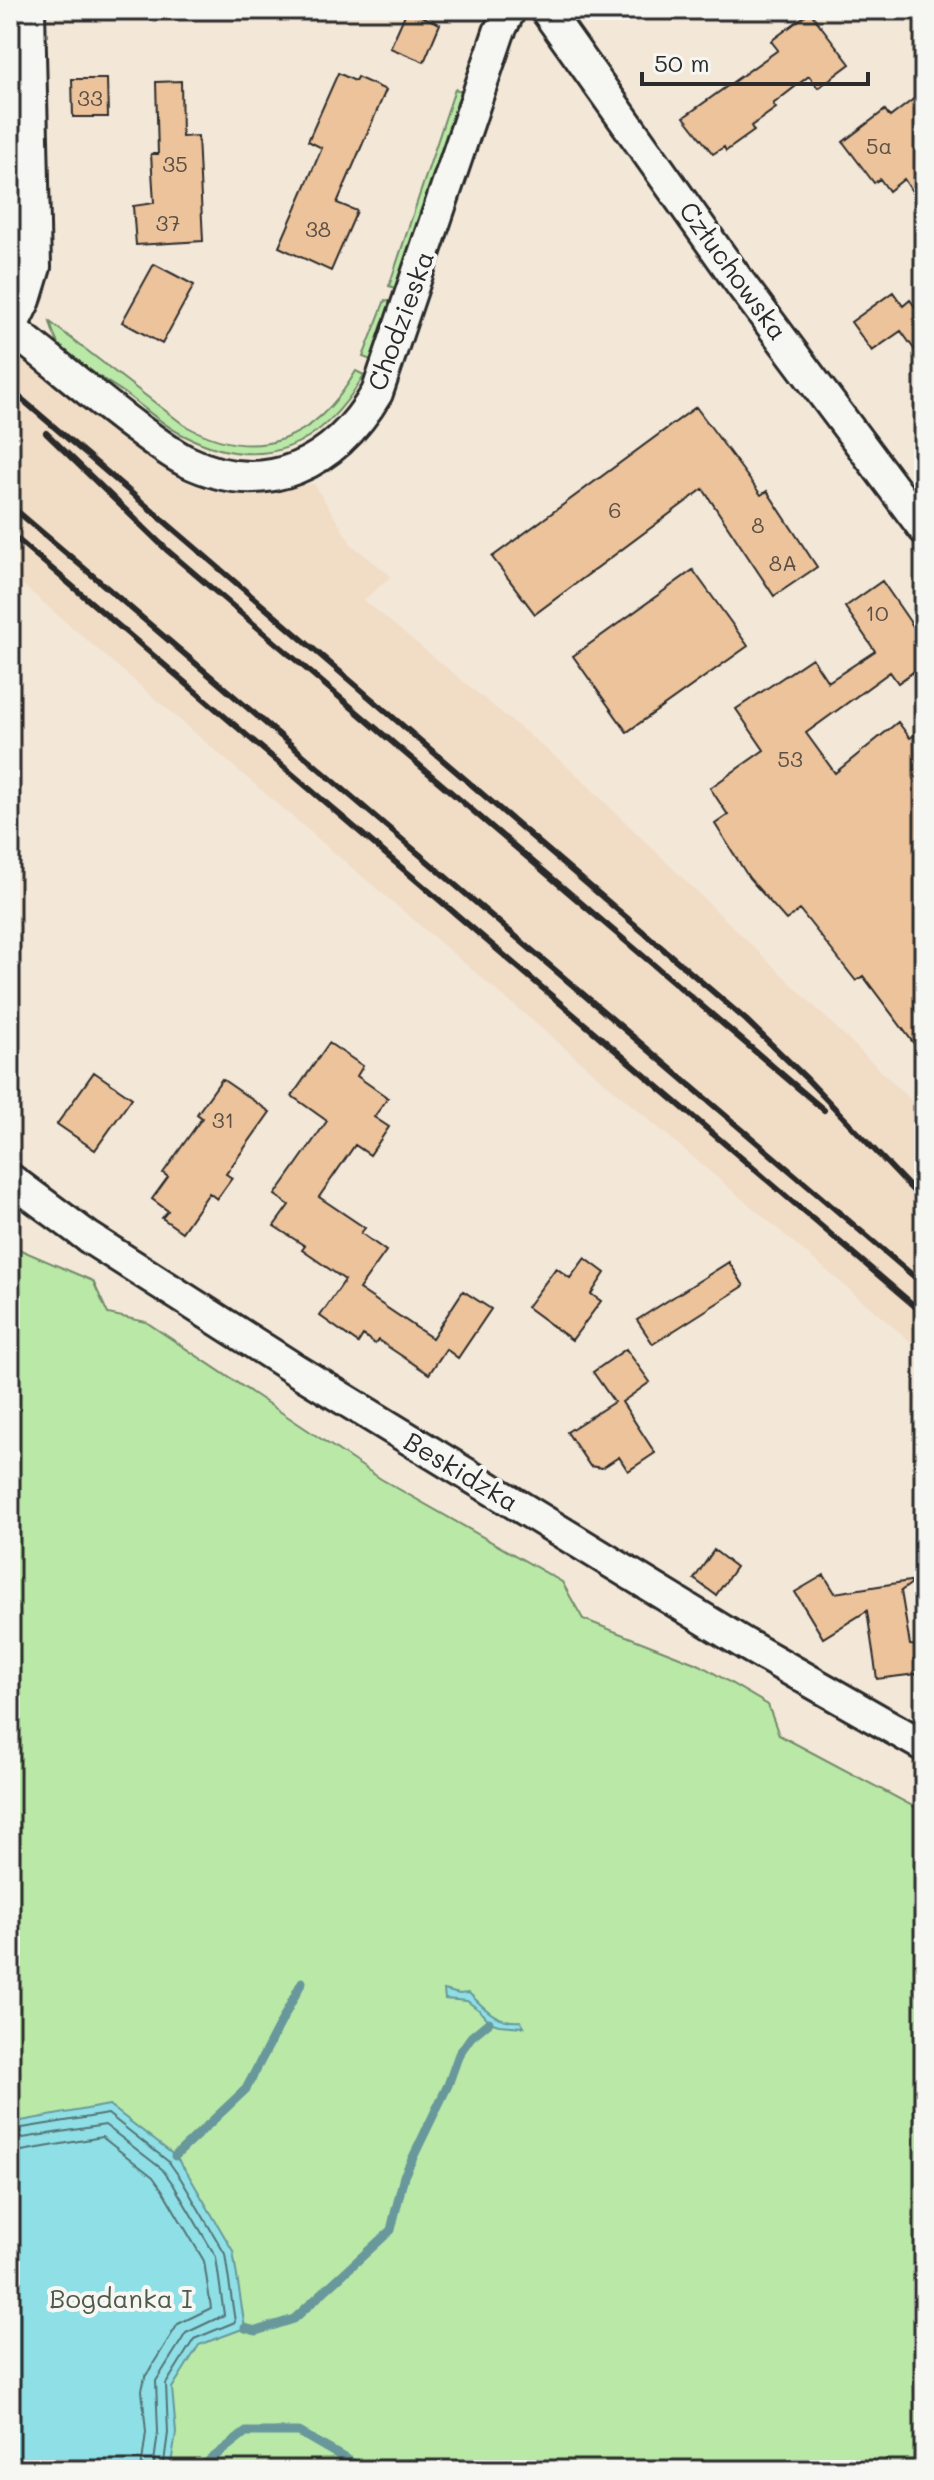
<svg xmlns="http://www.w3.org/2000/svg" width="934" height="2480" font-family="Mali,sans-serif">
<rect width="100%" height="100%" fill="#f3e7d8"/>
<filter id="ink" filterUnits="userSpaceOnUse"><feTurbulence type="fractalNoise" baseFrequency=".0125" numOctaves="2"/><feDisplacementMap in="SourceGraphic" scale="16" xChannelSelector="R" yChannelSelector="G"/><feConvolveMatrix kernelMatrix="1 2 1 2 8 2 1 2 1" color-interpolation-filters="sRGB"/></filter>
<g filter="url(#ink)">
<!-- built -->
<path fill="#f1dcc6" d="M 10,10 L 20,248 L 10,250 Z
M 10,346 L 49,374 L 183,481 L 217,493 L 314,484 L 352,545 L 391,576 L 364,600 L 574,772 L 924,1113 L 924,1353 L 337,855 L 10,574 Z"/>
<!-- green -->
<path fill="#b9e8a7" stroke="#728a69" stroke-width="2" d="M 455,89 L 462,92 L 398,289 L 389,286 Z
M 385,300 L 393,303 L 371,360 L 363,357 Z
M 50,322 L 184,425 C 257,466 316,440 356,371 L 364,375 C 322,447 263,475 183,435 C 162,425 143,406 123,392 C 108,382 68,358 59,345 C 55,339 52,329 50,322 Z
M 10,1240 L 16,1248 L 93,1281 L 108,1314 L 146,1322 L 381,1479 L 562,1582 L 583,1619 L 700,1665 L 768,1705 L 779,1735 L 924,1812 L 924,2470 L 10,2470 Z"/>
<!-- water -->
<path fill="#8fe0e6" stroke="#67989b" stroke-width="2" d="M 444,1990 L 459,1994 L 469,1993 C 485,2009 496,2023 520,2021 L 524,2027 L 499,2025 L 489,2022 L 479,2010 L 467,2001 L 445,1999 Z
M 109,2105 L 175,2156 L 188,2174 L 233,2251 L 245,2328 L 199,2345 L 172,2388 L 176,2433 L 170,2470 L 10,2470 L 10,2123 Z"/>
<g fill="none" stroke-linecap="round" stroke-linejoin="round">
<!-- shore -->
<path stroke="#537376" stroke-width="2" d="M 10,2130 L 108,2114 L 169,2162 L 181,2179 L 225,2254 L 235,2322 L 194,2339 L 166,2384 L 168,2433 L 163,2470
M 10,2140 L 105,2125 L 162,2169 L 173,2184 L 216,2257 L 224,2315 L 186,2333 L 156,2381 L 158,2432 L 153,2470
M 10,2153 L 102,2137 L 153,2177 L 163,2191 L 204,2261 L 211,2308 L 178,2324 L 145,2377 L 142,2390 L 146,2432 L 141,2470"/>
<!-- stream -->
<path stroke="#67989b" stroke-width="9" d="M 175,2156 L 246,2089 L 302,1982
M 245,2328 L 256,2331 L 294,2319 L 391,2230 L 404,2176 L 448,2085 L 459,2054 L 471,2037 L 489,2022
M 197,2470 L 246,2432 L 299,2432 L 356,2465 L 418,2463 L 425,2470"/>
</g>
<!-- building -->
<path fill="#ecc39b" stroke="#2b2b2b" stroke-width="2" d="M 407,10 L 440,24 L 424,62 L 390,48 Z
M 810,12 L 850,64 L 818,88 L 809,76 L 773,104 L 776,108 L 751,126 L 754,131 L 726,151 L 724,147 L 713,154 L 684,117 L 778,50 L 771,41 Z
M 338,73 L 355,81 L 357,77 L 386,90 L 337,203 L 357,211 L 331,271 L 279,247 L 322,148 L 308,141 Z
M 72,79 L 107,79 L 108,117 L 73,117 Z
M 181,81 L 182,137 L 198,136 L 203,241 L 136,245 L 133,206 L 154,203 L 151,154 L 158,154 L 156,82 Z
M 924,91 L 924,210 L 904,179 L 889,191 L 880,179 L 874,183 L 843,142 L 885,110 L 890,117 Z
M 154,264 L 194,285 L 162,344 L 122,322 Z
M 893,292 L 903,306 L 910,300 L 924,319 L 924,363 L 901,331 L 872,351 L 851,322 Z
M 696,407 L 761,495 L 767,491 L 817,567 L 774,596 L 703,489 L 535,614 L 492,557 Z
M 693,570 L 748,646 L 627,732 L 573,656 Z
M 882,581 L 924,642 L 924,664 L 898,683 L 890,672 L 806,733 L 835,773 L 898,722 L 910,738 L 924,729 L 924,1057 L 863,976 L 856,981 L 800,910 L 786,920 L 749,878 L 715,824 L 728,815 L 710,788 L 764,750 L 736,709 L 812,658 L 828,682 L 875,651 L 845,607 Z
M 329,1043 L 363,1066 L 357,1076 L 388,1098 L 374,1117 L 389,1127 L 370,1155 L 355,1145 L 319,1197 L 365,1228 L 361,1233 L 386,1251 L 359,1289 L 432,1338 L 463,1291 L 491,1309 L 458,1358 L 446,1349 L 429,1374 L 378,1340 L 375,1344 L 363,1335 L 358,1343 L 320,1316 L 345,1280 L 302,1250 L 305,1246 L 274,1226 L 289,1205 L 275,1195 L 327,1121 L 292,1096 Z
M 94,1072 L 132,1098 L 95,1150 L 57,1124 Z
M 222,1079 L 270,1112 L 226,1174 L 232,1178 L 217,1199 L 209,1193 L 182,1232 L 162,1218 L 168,1211 L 152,1199 L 168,1177 L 163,1173 L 202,1118 L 197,1114 Z
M 585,1258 L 605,1273 L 591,1294 L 601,1301 L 572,1340 L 527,1307 L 556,1268 L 570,1278 Z
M 729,1262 L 744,1286 L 653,1344 L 637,1320 Z
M 626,1349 L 650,1382 L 622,1402 L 655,1453 L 628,1471 L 619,1457 L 602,1468 L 590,1466 L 567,1432 L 614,1402 L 593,1372 Z
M 714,1550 L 736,1567 L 716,1595 L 694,1579 Z
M 824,1575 L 835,1593 L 916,1580 L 901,1591 L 910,1645 L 924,1646 L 924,1673 L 877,1679 L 867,1611 L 823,1638 L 795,1592 Z"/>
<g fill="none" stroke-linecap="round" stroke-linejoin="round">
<defs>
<path id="street" d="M 546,10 L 737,279 L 924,529
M 10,328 C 52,360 92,395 135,427 C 151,438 168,452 186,461 C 266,500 335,464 377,393 L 499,32 L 510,10
M 11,328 L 25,300 L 35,267 L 29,10
M 10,1179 L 88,1237 L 293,1368 L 745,1644 L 924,1746"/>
</defs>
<!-- street casing -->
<use href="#street" stroke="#2b2b2b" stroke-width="36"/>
<!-- street -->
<use href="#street" stroke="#f6f6f2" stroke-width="30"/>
<!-- rail -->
<path stroke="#2b2b2b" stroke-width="6" d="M 10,389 L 746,1020 L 807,1079 L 924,1202
M 46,433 L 168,551 L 824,1110
M 10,505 L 924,1285
M 10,533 L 924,1314"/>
</g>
</g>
<g text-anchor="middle" stroke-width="8" stroke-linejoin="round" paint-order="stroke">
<!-- number labels -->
<g font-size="22" fill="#5b5147">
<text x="90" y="106">33</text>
<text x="879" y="154">5a</text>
<text x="175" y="172">35</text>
<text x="168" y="231">37</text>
<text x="318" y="237">38</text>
<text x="615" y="518">6</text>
<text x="758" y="533">8</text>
<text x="783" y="571">8A</text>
<text x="877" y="621">10</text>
<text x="790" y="767">53</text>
<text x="223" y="1128">31</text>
</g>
<!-- street labels -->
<g font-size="26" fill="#2b2b2b" stroke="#f6f6f2">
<text transform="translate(733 271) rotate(54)" y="9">Człuchowska</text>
<text transform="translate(401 321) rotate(-70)" y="9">Chodzieska</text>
<text transform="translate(461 1472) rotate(31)" y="9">Beskidzka</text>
</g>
<!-- park labels -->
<g font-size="26" fill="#4e5a4a" stroke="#f6f6f2">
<text x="121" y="2308">Bogdanka I</text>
</g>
</g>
<!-- margin -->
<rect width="934" height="2480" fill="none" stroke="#f6f6f2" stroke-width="40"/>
<rect x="20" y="20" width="894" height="2440" fill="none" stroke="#2b2b2b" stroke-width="3" filter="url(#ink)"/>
<!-- scale -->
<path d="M642 72v12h226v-12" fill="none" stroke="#2b2b2b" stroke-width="4"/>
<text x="654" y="72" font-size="24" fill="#2b2b2b" stroke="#f6f6f2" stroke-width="6" paint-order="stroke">50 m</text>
</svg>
